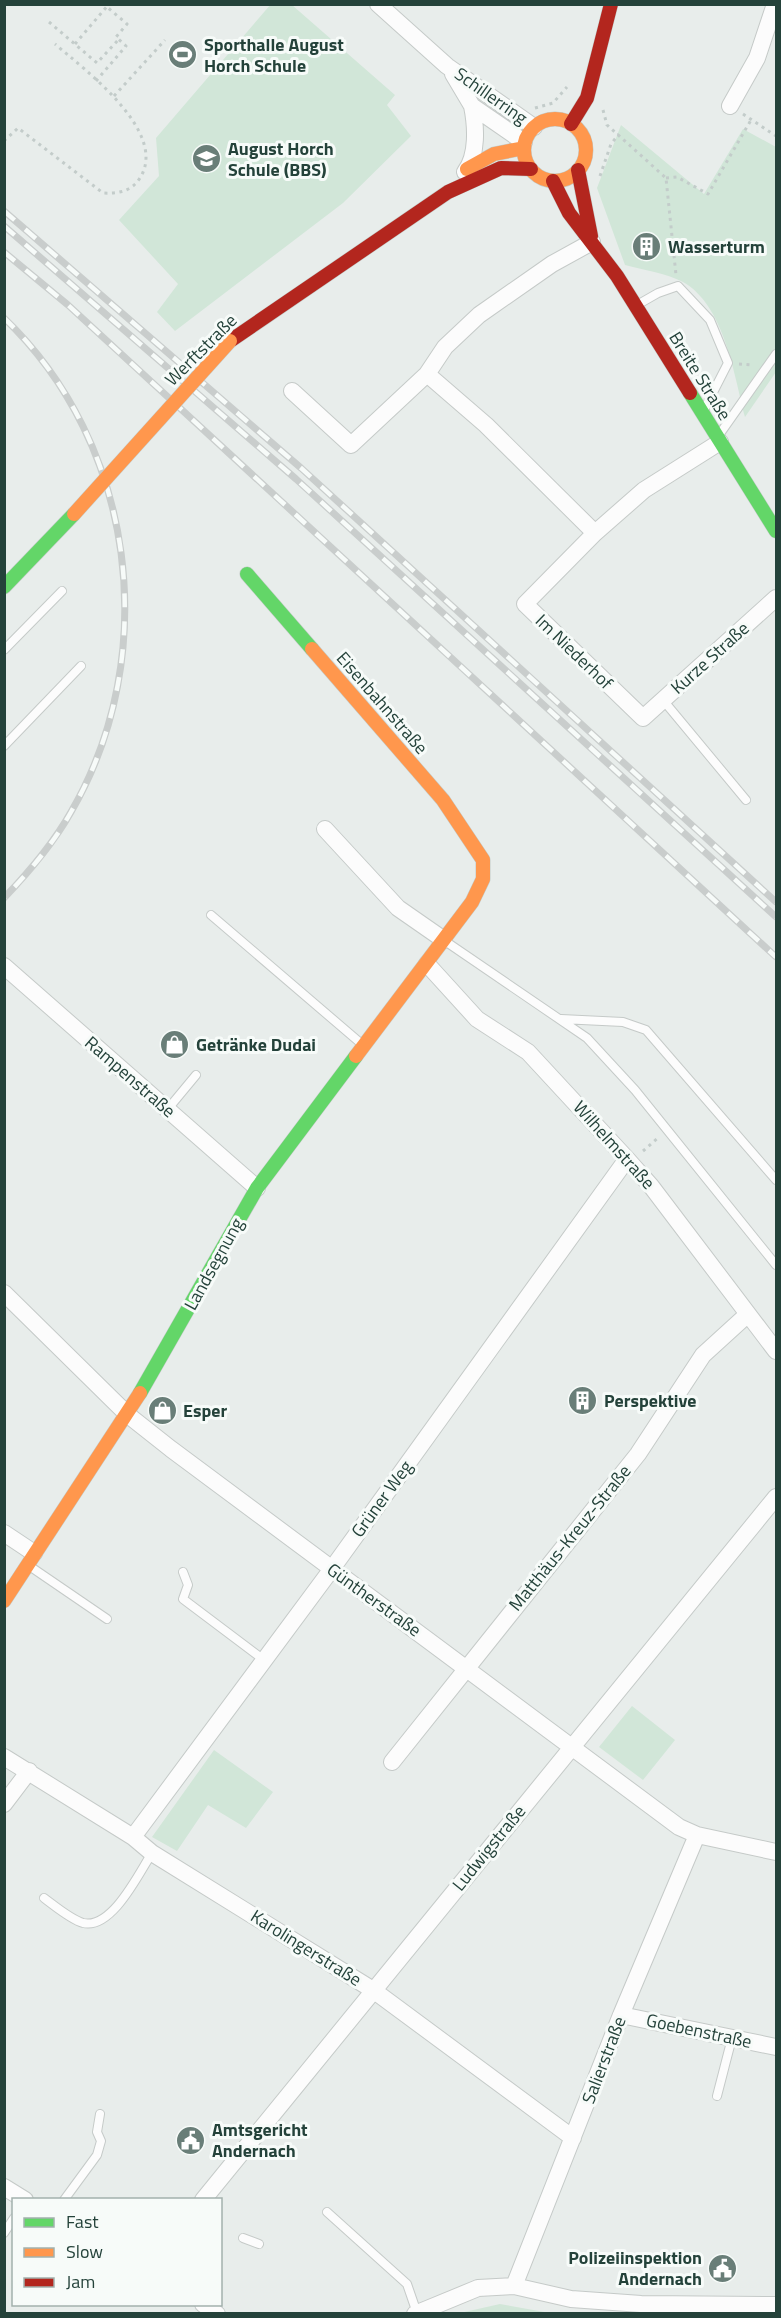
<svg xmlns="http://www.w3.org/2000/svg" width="781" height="2318" font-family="'Titillium Web',sans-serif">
<rect width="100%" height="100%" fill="#e8edeb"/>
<!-- green -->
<path fill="#d1e6d8" d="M 271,4 L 292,5 L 395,95 L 387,105 L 411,136 L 343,203 L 175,331 L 157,312 L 178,284 L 119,220 L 159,176 L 156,138 Z
M 621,125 L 704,194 L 743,129 L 776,147 L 776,372 L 745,417 C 734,374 724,305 683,282 C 666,273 643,270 625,265 L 597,188 Z
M 632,1706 L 675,1740 L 643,1780 L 599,1747 Z
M 214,1750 L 273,1792 L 246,1828 L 208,1805 L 177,1851 L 152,1837 Z
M 500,2304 L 550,2313 L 460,2313 Z"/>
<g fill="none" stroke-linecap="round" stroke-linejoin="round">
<defs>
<path id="lane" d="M 637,305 L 658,293 L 678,286 L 710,320 L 728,363 L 704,410
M 719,435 L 776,354
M 4,650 L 62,591
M 663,700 L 746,800
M 4,746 L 81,666
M 211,915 L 364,1046
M 445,941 L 587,1038 L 635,1090 L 776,1265
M 561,1019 L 623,1022 L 646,1030 L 776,1180
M 167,1110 L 196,1075
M 28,1565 L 107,1619
M 183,1572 L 188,1585 L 183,1599 L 264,1660
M 44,1898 C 55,1906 70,1919 83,1923 C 112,1930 139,1873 152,1853
M 717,2096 L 732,2038
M 64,2200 L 97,2155 L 101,2141 L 97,2132 L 100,2114
M 327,2212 L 407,2284 L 417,2313
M 4,2233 L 14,2218
M 243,2238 L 259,2244"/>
<path id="street" d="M 378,4 L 447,66 L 534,127
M 453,74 L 472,106 L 524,142
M 730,106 L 757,58 L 775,4
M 465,172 C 478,155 476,126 472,106
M 427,374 L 486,425 L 595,533
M 292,391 L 351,445 L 427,374 L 445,347 L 479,315 L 552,264 L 592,242
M 720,442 L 644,490 L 595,533 L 525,604 L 643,718 L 776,598
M 325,829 L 398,908 L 444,940
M 427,964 L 477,1019 L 528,1052 L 627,1159 L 651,1186 L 776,1351
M 4,966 L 257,1188
M 4,1293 L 128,1415 L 171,1449 L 679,1827 L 697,1835 L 776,1852
M 4,1533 L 34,1553
M 4,1757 L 133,1837 L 152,1853 L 373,1990 L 573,2138
M 392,1762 L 638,1454 L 703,1355 L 748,1314
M 4,1804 L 29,1771
M 133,1837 L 331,1570 L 627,1159
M 621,2015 L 776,2047
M 4,2187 L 25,2200
M 203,2200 L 776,1497
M 514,2286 L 621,2015 L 697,1835
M 203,2304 L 217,2314
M 415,2314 L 478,2288 L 514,2286 L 571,2299 L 641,2304 L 776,2305"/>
<path id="fast" d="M 690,393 L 776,531
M 247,574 L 312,649
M 4,587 L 74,514
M 140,1393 L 257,1188 L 356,1056"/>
<path id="slow" d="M524 150a31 31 0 1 1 62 0a31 31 0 1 1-62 0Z
M 467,169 L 494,154 L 524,148
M 312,649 L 443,800 L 483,860 L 483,879 L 472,902 L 356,1056
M 4,1601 L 140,1393"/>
<path id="jam" d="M 571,124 L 587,98 L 611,4
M 578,170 L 591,236
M 553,181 L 569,213 L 617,276 L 690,393
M 230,341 L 448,192 L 501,168 L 531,169"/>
</defs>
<!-- lane casing -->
<use href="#lane" stroke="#c5cac8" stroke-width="10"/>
<!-- street casing -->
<use href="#street" stroke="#c5cac8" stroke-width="18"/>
<!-- fast casing -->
<use href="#fast" stroke="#c3cbc8" stroke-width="15"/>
<!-- slow casing -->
<use href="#slow" stroke="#c3cbc8" stroke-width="15"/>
<!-- jam casing -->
<use href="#jam" stroke="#c3cbc8" stroke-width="15"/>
<!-- path -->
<path stroke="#c3ccca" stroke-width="3" stroke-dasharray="3 4.5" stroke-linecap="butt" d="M 49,22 L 97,63 L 119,39
M 75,44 L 109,4
M 96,81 L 126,46 L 116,37 L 127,24 L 107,7
M 114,96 L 165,40
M 535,108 L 553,103 L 567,87
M 603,110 L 607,125 L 666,178 L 676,275
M 743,114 L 776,136
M 4,141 L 18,128 L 103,193 C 118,194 132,191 140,178 C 169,132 85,70 55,44
M 600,176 L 611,144 L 619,134
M 666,178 L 677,177 L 708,194 L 751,120
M 739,364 L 753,365
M 643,1151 L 659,1137"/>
<!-- lane -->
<use href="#lane" stroke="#fcfcfc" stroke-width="8"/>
<!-- street -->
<use href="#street" stroke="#fcfcfc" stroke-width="16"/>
<!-- fast -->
<use href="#fast" stroke="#63d668" stroke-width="14"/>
<!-- slow -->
<use href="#slow" stroke="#ff974d" stroke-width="14"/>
<!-- jam -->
<use href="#jam" stroke="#b3261e" stroke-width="14"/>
<defs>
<path id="rail" d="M 4,211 L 301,468 L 776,902
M 4,226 L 296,479 L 776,917
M 4,252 L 68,305 L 776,957
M 4,318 C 136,444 162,655 71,812 C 53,844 29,872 4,898"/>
</defs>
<!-- rail casing -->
<use href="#rail" stroke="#c9cdcc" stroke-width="7"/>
<!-- rail -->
<use href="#rail" stroke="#f7fbf9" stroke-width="4.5" stroke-dasharray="14" stroke-linecap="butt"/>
<defs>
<path id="slow-bridge" d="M 74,514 L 230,341"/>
</defs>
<!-- slow-bridge casing -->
<use href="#slow-bridge" stroke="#c3cbc8" stroke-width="15" stroke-linecap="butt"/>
<!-- slow-bridge -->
<use href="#slow-bridge" stroke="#ff974d" stroke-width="14"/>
</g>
<!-- icons -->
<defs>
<symbol id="stadium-disc" viewBox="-11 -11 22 22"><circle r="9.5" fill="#697e78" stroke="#f7fbf9"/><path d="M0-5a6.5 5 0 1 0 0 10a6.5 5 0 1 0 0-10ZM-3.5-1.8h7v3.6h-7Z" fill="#fff"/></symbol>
<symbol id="school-disc" viewBox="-11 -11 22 22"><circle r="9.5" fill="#697e78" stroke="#f7fbf9"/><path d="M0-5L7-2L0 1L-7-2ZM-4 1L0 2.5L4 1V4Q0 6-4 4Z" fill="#fff"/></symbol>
<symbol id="building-disc" viewBox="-11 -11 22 22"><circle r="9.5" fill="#697e78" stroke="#f7fbf9"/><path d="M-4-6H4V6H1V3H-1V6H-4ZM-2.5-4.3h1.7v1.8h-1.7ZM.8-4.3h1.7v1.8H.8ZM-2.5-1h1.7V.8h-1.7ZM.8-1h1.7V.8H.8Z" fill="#fff"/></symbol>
<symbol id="shop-disc" viewBox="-11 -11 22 22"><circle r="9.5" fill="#697e78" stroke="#f7fbf9"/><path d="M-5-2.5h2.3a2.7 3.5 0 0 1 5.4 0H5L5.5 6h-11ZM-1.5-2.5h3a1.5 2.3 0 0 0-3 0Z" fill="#fff"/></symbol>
<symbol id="civic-disc" viewBox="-11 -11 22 22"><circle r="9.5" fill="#697e78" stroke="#f7fbf9"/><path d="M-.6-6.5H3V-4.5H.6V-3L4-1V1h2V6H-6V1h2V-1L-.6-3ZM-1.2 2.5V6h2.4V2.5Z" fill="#fff"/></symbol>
</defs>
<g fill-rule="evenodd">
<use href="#stadium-disc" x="166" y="38" width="33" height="33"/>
<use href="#school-disc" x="190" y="142" width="33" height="33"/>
<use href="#building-disc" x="630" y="230" width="33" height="33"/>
<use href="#shop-disc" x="158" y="1028" width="33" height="33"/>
<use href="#building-disc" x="566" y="1384" width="33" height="33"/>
<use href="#shop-disc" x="146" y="1394" width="33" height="33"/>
<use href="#civic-disc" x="174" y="2124" width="33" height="33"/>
<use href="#civic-disc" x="706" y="2252" width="33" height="33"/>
</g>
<g text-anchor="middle" stroke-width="6" stroke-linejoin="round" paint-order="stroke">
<!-- poi labels -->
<g font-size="18" font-weight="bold" fill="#24423a" stroke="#f7fbf9" text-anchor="start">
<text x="204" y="51">Sporthalle August<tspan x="204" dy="21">Horch Schule</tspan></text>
<text x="228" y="155">August Horch<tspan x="228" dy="21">Schule (BBS)</tspan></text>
<text x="668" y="253">Wasserturm</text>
<text x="196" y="1051">Getränke Dudai</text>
<text x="604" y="1407">Perspektive</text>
<text x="183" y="1417">Esper</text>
<text x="212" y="2136">Amtsgericht<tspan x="212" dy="21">Andernach</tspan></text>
<text x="702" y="2264" text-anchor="end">Polizeiinspektion<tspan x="702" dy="21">Andernach</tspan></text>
</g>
<!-- street labels -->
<g font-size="18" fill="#24423a" stroke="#f7fbf9">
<text transform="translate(491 96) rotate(35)" y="6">Schillerring</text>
<text transform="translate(201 350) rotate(-45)" y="6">Werftstraße</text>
<text transform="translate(700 376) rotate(58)" y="6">Breite Straße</text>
<text transform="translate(574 652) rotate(44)" y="6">Im Niederhof</text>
<text transform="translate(710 658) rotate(-42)" y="6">Kurze Straße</text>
<text transform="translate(382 703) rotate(49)" y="6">Eisenbahnstraße</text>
<text transform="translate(130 1077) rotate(41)" y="6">Rampenstraße</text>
<text transform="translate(614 1145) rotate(48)" y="6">Wilhelmstraße</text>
<text transform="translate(214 1264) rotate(-61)" y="6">Landsegnung</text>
<text transform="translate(382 1499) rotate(-54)" y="6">Grüner Weg</text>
<text transform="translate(570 1538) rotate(-51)" y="6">Matthäus-Kreuz-Straße</text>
<text transform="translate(374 1600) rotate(36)" y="6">Güntherstraße</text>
<text transform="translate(489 1848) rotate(-51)" y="6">Ludwigstraße</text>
<text transform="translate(306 1948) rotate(32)" y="6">Karolingerstraße</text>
<text transform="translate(699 2031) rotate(12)" y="6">Goebenstraße</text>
<text transform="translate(604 2060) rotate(-69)" y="6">Salierstraße</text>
</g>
</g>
<!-- border -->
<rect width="781" height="2318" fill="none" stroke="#24423a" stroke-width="12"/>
<!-- legend -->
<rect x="12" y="2198" width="210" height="108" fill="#f7fbf9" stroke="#a3b1ad" stroke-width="1.5"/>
<rect x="24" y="2218" width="30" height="9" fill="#63d668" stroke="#a3b1ad" stroke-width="1.5"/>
<text x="66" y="2228" font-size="18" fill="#24423a">Fast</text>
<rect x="24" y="2248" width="30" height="9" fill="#ff974d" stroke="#a3b1ad" stroke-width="1.5"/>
<text x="66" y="2258" font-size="18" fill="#24423a">Slow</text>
<rect x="24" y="2278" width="30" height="9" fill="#b3261e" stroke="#a3b1ad" stroke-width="1.5"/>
<text x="66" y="2288" font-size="18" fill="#24423a">Jam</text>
</svg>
